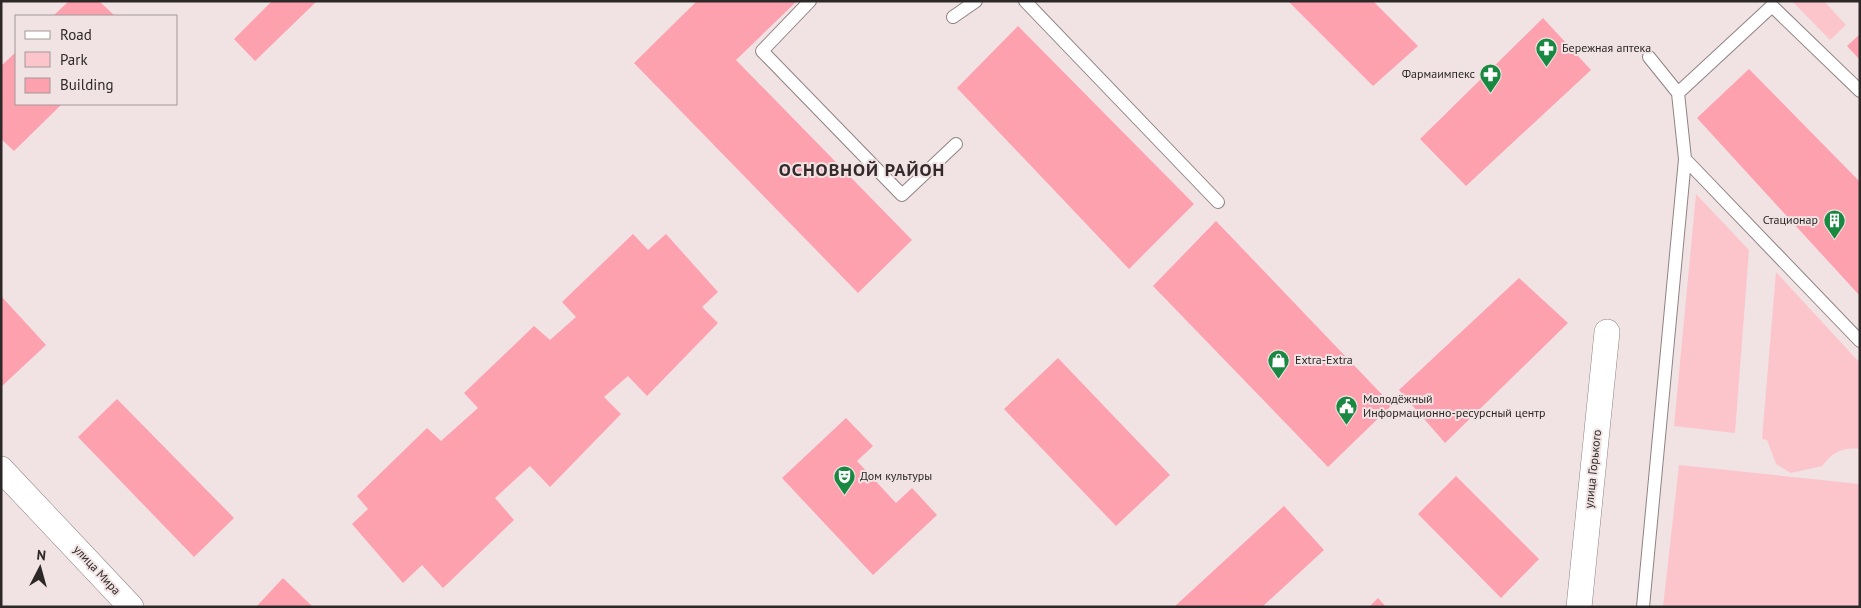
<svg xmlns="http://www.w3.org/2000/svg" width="1861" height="608" font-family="'PT Sans',sans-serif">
<rect width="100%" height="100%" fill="#f1e2e3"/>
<!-- green -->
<path fill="#fcc5cc" d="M 1824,1 L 1846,25 L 1830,40 L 1793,2 Z
M 1696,194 L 1749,250 L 1735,433 L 1674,426 Z
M 1776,272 L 1860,363 L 1860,449 C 1843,447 1833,452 1822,466 L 1791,473 L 1776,464 L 1767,440 L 1762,439 Z
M 1679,465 L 1860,484 L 1860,607 L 1663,607 Z"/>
<!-- building -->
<path fill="#fda1af" d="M 69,1 L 99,1 L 115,16 L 53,16 Z
M 272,1 L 317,1 L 255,61 L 234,39 Z
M 697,1 L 797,1 L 736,60 L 912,240 L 858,293 L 634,63 Z
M 1288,1 L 1373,1 L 1418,46 L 1373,86 Z
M 1543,18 L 1591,70 L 1466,186 L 1420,139 Z
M 1018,26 L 1194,204 L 1129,269 L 957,88 Z
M 1860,34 L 1860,60 L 1847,46 Z
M 16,52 L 16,104 L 62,104 L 14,151 L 1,139 L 1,66 Z
M 1749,69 L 1860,182 L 1860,296 L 1697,118 Z
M 1216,221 L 1392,405 L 1328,467 L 1153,286 Z
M 633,234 L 648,250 L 666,234 L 718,292 L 702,307 L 718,323 L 647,396 L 628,376 L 604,397 L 621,414 L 550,487 L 530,466 L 495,498 L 514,520 L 443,588 L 422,565 L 403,583 L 352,524 L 368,509 L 357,496 L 427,428 L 441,441 L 478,408 L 464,393 L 534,326 L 550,340 L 576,317 L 562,302 Z
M 1519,278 L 1568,323 L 1445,443 L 1399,390 Z
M 1,296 L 46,345 L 1,387 Z
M 1058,358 L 1170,475 L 1116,526 L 1004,409 Z
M 117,399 L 234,518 L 194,557 L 78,437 Z
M 846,418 L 873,446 L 857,461 L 896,503 L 912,488 L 937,515 L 873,575 L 782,478 Z
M 1456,476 L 1539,559 L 1501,598 L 1418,514 Z
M 1284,506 L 1324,550 L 1262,607 L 1174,607 Z
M 283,578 L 313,607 L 256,607 Z
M 1378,598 L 1386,607 L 1369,607 Z"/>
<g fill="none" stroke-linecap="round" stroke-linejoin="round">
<defs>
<path id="service" d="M 810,1 L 762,51 L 902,195 L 956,144
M 1025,1 L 1218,202
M 953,17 L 976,1
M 1649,57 L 1678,93 L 1685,159 L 1860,341
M 1678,93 L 1772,6 L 1860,91
M 1643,607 L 1685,159"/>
<path id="minor" d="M 1,469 L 131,607
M 1579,607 L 1607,332"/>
</defs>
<!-- service casing -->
<use href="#service" stroke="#908284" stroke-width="14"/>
<!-- minor casing -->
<use href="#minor" stroke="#908284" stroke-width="26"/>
<!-- service -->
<use href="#service" stroke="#fff" stroke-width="12"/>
<!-- minor -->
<use href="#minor" stroke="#fff" stroke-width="25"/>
</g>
<!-- icons -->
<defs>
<symbol id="pharmacy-pin" viewBox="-11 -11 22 30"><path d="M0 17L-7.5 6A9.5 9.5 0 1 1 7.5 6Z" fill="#198840" stroke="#f1e2e3"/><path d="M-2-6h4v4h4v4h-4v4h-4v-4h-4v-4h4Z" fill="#fff"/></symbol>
<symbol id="building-pin" viewBox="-11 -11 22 30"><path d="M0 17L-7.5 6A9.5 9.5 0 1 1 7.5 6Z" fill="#198840" stroke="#f1e2e3"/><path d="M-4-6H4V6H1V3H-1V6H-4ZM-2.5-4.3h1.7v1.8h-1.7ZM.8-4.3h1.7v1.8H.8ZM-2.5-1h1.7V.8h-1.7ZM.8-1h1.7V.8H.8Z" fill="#fff"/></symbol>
<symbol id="shop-pin" viewBox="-11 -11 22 30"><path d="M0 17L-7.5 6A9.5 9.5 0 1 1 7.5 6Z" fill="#198840" stroke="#f1e2e3"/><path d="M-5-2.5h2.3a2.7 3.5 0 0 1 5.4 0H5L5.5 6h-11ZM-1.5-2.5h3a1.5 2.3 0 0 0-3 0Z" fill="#fff"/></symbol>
<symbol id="civic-pin" viewBox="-11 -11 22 30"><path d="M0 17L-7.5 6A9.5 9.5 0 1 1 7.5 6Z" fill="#198840" stroke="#f1e2e3"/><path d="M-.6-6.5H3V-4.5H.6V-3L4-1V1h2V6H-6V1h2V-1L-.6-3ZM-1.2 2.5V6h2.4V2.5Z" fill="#fff"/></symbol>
<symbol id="theatre-pin" viewBox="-11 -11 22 30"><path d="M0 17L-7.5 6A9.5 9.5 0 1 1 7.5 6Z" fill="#198840" stroke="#f1e2e3"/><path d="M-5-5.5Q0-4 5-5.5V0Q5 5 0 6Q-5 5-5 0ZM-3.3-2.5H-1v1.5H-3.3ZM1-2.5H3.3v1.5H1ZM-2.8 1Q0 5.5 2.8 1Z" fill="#fff"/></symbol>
</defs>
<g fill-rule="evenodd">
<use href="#pharmacy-pin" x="1534" y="36" width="25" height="34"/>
<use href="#pharmacy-pin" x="1478" y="62" width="25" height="34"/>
<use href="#building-pin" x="1822" y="208" width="25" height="34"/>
<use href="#shop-pin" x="1266" y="348" width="25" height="34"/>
<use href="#civic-pin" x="1334" y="394" width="25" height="34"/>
<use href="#theatre-pin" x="832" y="464" width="25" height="34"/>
</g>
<g text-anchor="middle" stroke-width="4" stroke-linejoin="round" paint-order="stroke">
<!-- poi labels -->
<g font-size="12" fill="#2d2828" stroke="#f1e2e3" text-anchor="start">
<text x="1562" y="52">Бережная аптека</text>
<text x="1475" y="78" text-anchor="end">Фармаимпекс</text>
<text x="1818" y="224" text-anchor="end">Стационар</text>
<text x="1295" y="364">Extra-Extra</text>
<text x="1363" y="403">Молодёжный<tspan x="1363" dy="14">Информационно-ресурсный центр</tspan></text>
<text x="860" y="480">Дом культуры</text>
</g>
<!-- street labels -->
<g font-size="12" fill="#2d2828" stroke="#f1e2e3">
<text transform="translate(1593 469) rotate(-84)" y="4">улица Горького</text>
<text transform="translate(97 570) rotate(47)" y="4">улица Мира</text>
</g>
<!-- district labels -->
<g font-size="18" font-weight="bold" letter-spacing="1" fill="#34292b" stroke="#f1e2e3">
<text x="862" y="176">ОСНОВНОЙ РАЙОН</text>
</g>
</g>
<!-- border -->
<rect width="1861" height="608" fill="none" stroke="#2d2828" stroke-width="5"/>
<!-- legend -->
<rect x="15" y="15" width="162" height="90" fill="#f1e2e3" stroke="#a39898"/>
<rect x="25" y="31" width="25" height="8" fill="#ffffff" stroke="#a39898"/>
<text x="60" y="40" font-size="15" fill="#2d2828">Road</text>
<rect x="25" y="52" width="25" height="15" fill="#fcc5cc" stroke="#a39898"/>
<text x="60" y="65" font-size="15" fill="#2d2828">Park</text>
<rect x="25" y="78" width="25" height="15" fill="#fda1af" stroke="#a39898"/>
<text x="60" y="90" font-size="15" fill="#2d2828">Building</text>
<!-- north arrow -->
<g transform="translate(40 568) rotate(6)" stroke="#f1e2e3" stroke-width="4" paint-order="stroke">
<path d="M0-4L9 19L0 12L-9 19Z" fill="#2d2828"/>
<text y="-8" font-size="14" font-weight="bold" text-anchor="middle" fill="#2d2828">N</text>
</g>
</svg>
